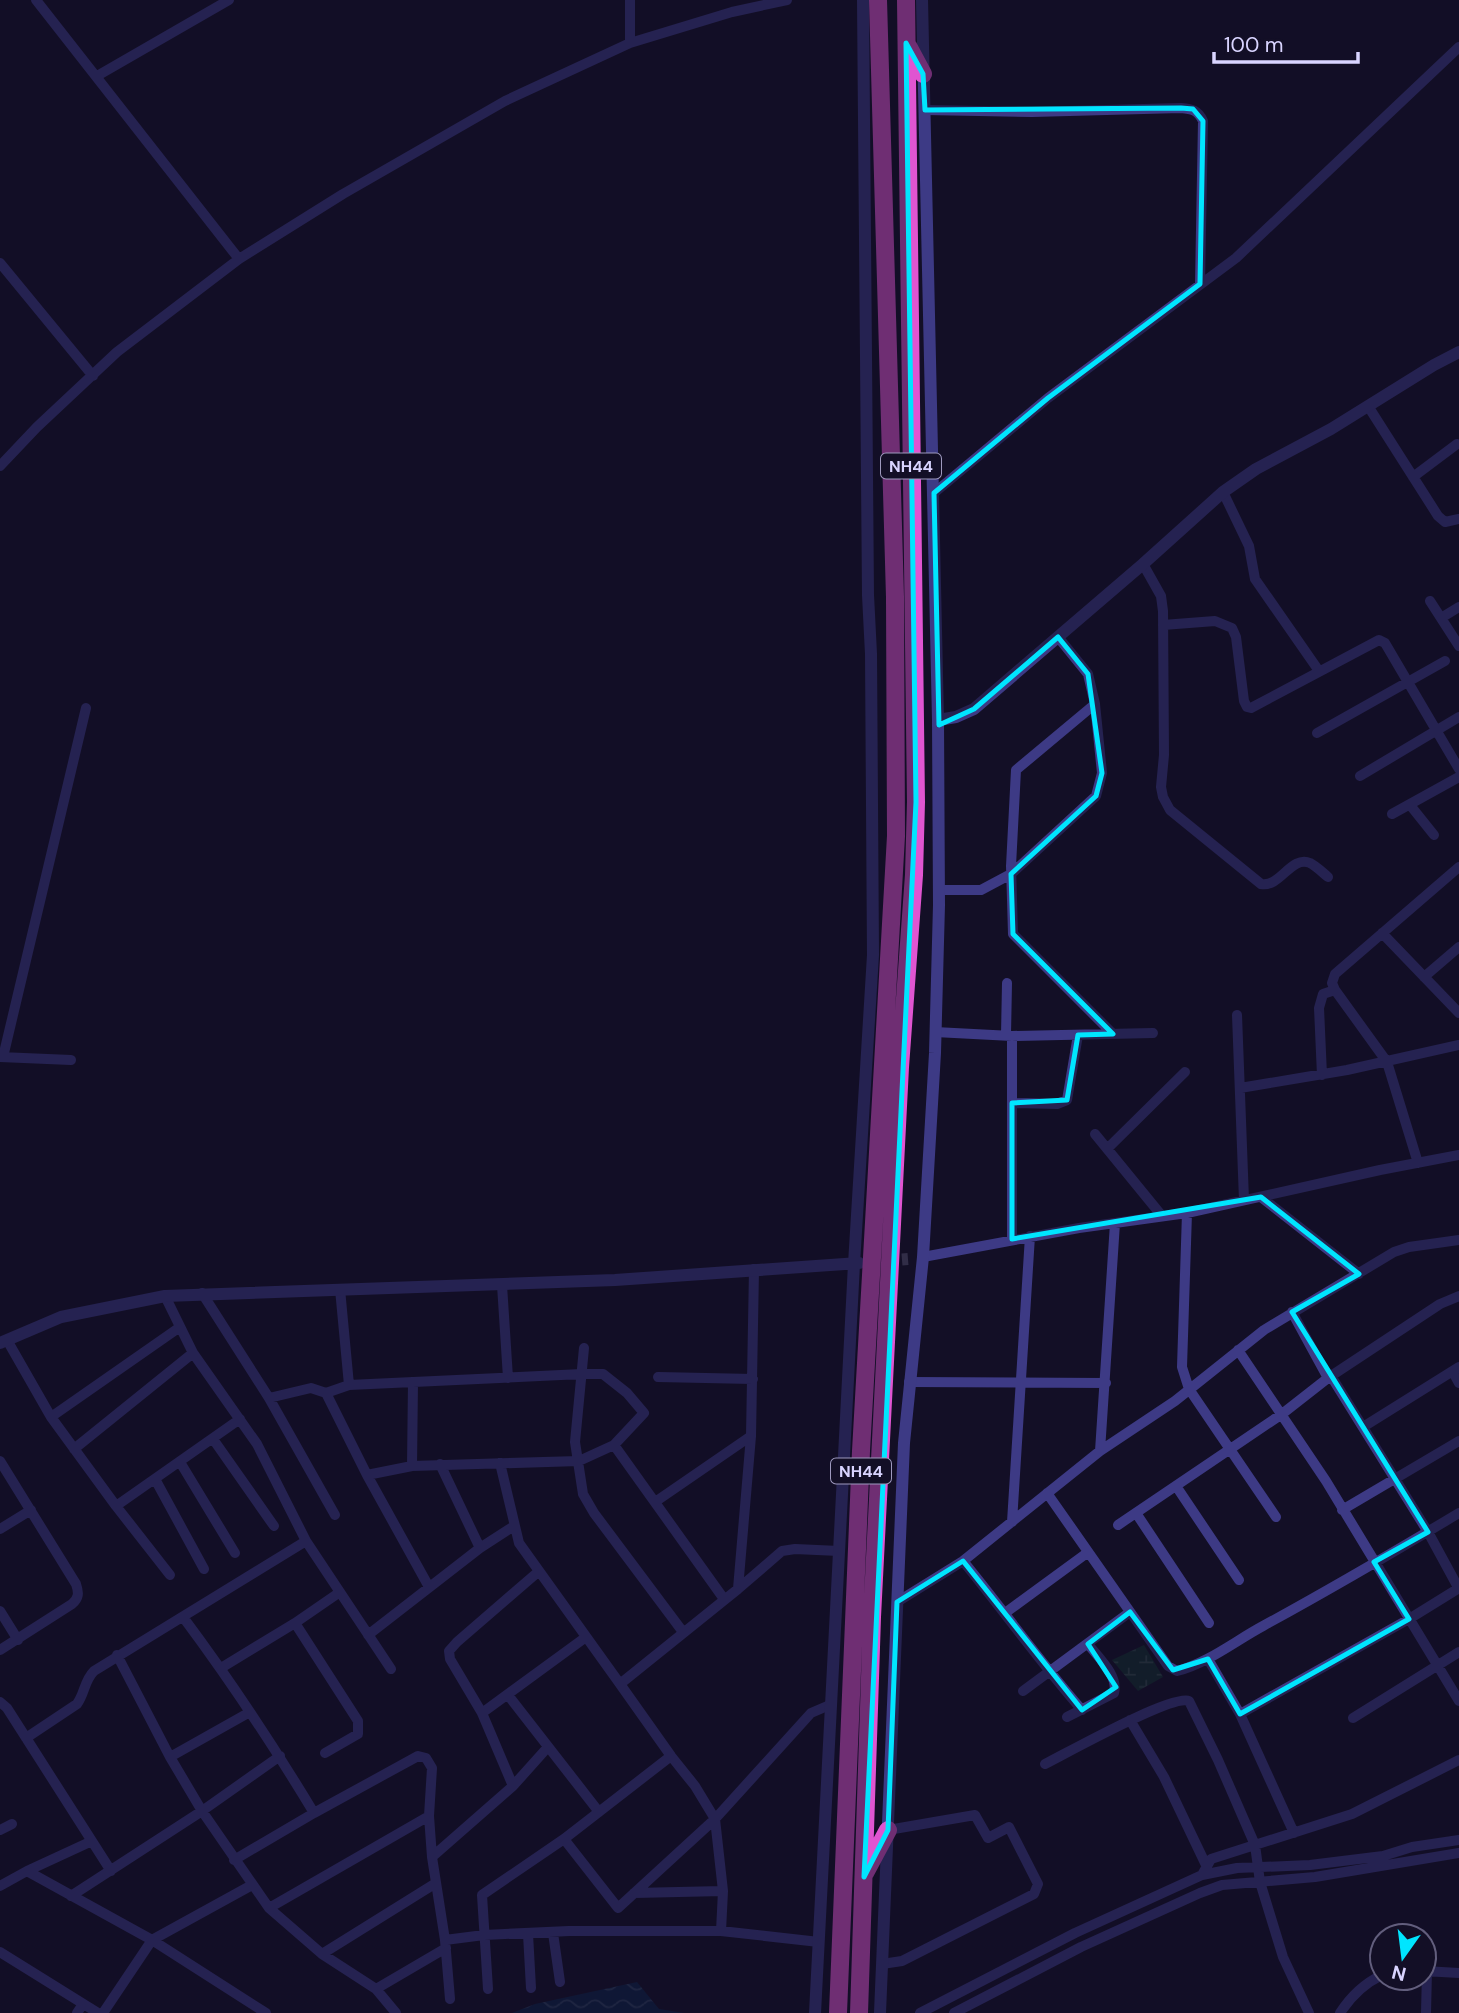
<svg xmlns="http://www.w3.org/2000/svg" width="1459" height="2013" font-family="'DM Sans',sans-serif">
<defs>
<pattern id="wetland-marsh" width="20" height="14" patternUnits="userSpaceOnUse" patternTransform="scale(1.75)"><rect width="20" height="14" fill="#12302f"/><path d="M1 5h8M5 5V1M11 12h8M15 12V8" fill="none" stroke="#344d4e"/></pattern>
<pattern id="water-waves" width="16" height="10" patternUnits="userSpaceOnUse" patternTransform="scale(1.75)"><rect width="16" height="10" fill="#0c2248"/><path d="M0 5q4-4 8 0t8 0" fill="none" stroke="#2f4163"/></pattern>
</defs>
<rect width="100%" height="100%" fill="#130f26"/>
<!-- wetland -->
<path fill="url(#wetland-marsh)" d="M 1144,1645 L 1163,1677 L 1138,1691 L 1112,1660 Z"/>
<!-- water -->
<path fill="url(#water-waves)" d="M 637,1982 L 659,2009 L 684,2013 L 512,2013 L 535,2004 Z"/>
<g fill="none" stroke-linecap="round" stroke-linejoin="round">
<!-- tertiary-tunnel -->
<path stroke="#312d47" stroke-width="12" stroke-dasharray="12 6" stroke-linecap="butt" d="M 884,1261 L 908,1259"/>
<!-- minor -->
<path stroke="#3d3a85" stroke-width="10" d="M 36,0 L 239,259
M 630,0 L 630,43
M 97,76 L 229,0
M 925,110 L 1032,112 L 1181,108 C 1192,109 1198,110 1203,121 L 1200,284
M 0,263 L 93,376
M 1368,406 L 1438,516 L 1445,522 L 1459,519
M 0,466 L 37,427 L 117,352 L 239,259 L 343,194 L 505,101 L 630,43 L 732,12 L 787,0
M 1413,477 L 1457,444
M 1223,492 L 1249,546 L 1255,579 L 1319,671
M 934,493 L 1048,398 L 1236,258 L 1459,47
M 1143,564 L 1161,596 L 1163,611 L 1164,755 L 1161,787 L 1163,797 L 1170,810 L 1261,884 C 1280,888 1291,855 1310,863 C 1316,866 1322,872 1328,877
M 1430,601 L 1459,646
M 1441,618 L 1459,607
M 1163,625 L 1215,621 L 1232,628 L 1236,637 L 1244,701 L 1247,707 L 1251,708 L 1379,640 L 1385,643 L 1459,769
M 1095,704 L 1016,770 L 1011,866 L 1013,934 L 1113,1034
M 1317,733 L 1445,661
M 1360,776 L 1459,717
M 1410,805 L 1434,835
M 1392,814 L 1459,777
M 939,890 L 981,890 L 1011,874 L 1096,796 L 1102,773 L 1095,704 L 1088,674 L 1058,637
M 1382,933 L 1459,1013
M 1424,977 L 1459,947
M 1237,1015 L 1244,1200
M 935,1032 L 1012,1036 L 1153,1033
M 1006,1035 L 1007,983
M 1012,1036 L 1012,1239
M 0,1057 L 71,1060
M 3,1057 L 86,708
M 1322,1075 L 1319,1008 L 1323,994 L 1335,990
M 1240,1088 L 1347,1070 L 1459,1045
M 1012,1103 L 1057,1104 L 1067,1100 L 1078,1035
M 1095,1134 L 1162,1216
M 1108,1148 L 1185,1072
M 1418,1163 L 1387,1062 L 1335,990 L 1332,983 L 1335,974 L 1459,867
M 1261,1197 L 1359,1274
M 1187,1213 L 1182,1367 L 1189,1389 L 1276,1517
M 923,1257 L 1079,1228 L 1187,1213 L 1380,1170 L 1459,1155
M 502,1285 L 508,1378
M 340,1289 L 349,1385
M 202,1293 L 269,1398 L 335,1515
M 165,1296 L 193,1353 L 257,1444 L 306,1541
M 1292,1312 L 1328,1378
M 7,1340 L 51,1417 L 116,1506 L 170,1575
M 584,1348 L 575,1442 L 583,1494 L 594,1513 L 683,1632
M 1238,1350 L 1326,1481 L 1459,1701
M 1453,1372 L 1459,1383
M 1331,1376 L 1428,1532 L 1459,1589
M 658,1377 L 753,1379
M 909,1382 L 1106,1383
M 326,1393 L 367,1475 L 412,1466
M 269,1398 L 311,1388 L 326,1393 L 349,1385 L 582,1374 L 603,1374 L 627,1393 L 644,1413 L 614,1445 L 579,1461 L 412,1466 L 413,1382
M 51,1417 L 180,1327
M 1363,1427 L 1459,1367
M 213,1439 L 274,1526
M 614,1445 L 724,1599
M 74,1449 L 193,1353
M 1100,1451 L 1115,1223
M 0,1461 L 76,1584 C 79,1593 79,1598 72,1604 L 0,1650
M 180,1462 L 235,1553
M 500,1463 L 519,1543 L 620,1684 L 738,1589 L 782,1551 L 795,1549 L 839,1551
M 440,1464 L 480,1548
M 367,1475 L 429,1587
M 155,1479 L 204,1569
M 1176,1486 L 1239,1580
M 1047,1493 L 1168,1666 L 1177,1671 C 1208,1663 1235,1641 1263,1626 C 1329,1590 1394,1552 1459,1513
M 655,1502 L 751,1436
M 116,1506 L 240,1419
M 1342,1510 L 1459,1441
M 1136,1513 L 1209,1623
M 1012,1522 L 1030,1236
M 1118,1525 L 1282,1414 L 1328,1378 L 1440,1304 L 1459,1296
M 0,1529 L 31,1510
M 963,1561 C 1004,1611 1040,1662 1082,1710
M 738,1589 L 751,1436 L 754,1269
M 897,1602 L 963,1561 L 1100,1451 L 1175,1401 L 1264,1330 L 1394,1252 L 1409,1247 L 1459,1240
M 0,1611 L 18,1640
M 1005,1613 L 1087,1553
M 183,1617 C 230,1680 273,1745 314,1813
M 295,1623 L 358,1721 L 358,1734 L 325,1753
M 368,1635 L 480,1548 L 514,1526
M 117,1655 L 170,1757 L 202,1811 L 269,1908 L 322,1954 L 376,1989 L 396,2013
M 1208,1659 L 1240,1714 L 1294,1833
M 221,1668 L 295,1623 L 340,1592
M 620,1684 L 671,1756 L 695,1786 L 715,1819 L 723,1891 L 721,1931
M 1023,1691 L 1130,1612
M 508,1695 L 599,1812
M 0,1702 L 7,1708 L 111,1871
M 482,1713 L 586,1637
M 1240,1714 L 1409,1619 L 1459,1588
M 1067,1717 L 1114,1693 C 1119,1676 1098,1657 1088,1644
M 1353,1718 L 1459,1652
M 1130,1720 L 1164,1777 L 1206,1865
M 26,1738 L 77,1704 C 85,1693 84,1681 94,1671 L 306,1541 L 391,1669
M 170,1757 L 250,1712
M 1045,1764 C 1067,1753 1172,1694 1189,1701 L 1218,1760 L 1255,1845 L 1260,1882 L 1283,1957 L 1309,2013
M 513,1786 L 482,1713 L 450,1659 L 449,1651 L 457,1642 L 538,1572
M 0,1830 L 12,1824
M 564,1839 L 618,1908 L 715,1819 L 811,1713 L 832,1704
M 432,1857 L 445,1940 L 450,1999
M 234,1860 L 314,1813 L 418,1756 L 426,1758 L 432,1768 L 429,1816 L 432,1857 L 513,1786 L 547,1748
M 27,1871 L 152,1940 L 266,2013
M 1202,1875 L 1211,1859 L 1352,1814 L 1459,1760
M 0,1886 L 27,1871 L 92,1841
M 634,1893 L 723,1891
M 71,1896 L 202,1811 L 280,1756
M 269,1908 L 429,1816
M 553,1933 L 560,1982
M 528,1934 L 531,1988
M 445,1940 L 484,1935 L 569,1931 L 721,1931 L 819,1942
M 0,1952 L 98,2013
M 322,1954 L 436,1883
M 882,1964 L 902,1961 L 1034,1894 L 1038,1884 L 1009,1827 L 988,1838 L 975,1815 L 888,1830
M 1424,1971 L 1459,1973
M 376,1989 L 446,1948
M 488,1989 L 482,1895 L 564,1839 L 671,1756
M 77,2013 L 83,2004
M 103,2013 L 152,1940 L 252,1885
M 920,2013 L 1075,1933 L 1202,1875 L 1237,1868 L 1310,1865 L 1383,1856 L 1412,1847 L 1459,1840
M 954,2013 L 1081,1947 L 1200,1893 L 1222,1885 L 1315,1877 L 1459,1853
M 1340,2013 C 1351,1996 1363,1984 1382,1975
M 1426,2013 L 1427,1971"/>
<!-- tertiary -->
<path stroke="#3d3a85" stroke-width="12" d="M 938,720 L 956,717 L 974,709 L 1143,564 L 1223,492 L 1256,469 L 1331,429 L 1434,365 L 1459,352
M 0,1343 L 61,1317 L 165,1296 L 615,1280 L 859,1263
M 815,2013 L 854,1264 L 873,955 L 871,654 L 868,595 L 863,0
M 880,2013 L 904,1443 L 923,1257 L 935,1053 L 939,905 L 938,720 L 922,0"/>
<!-- trunk -->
<path stroke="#e055d1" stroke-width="18" d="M 908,46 L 923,74
M 865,1873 L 888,1830
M 838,2013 L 861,1451 L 896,836 L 895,597 L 878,0
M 859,2013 L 872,1617 L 900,1067 L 914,875 L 916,802 L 906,0"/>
</g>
<!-- marked area -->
<path d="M0 0H1459V2013H0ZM 906,43 L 923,74 L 925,110 L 1181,108 L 1193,109 L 1203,121 L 1200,284 L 1048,398 L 934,493 L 939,725 L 974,709 L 1058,637 L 1088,674 L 1102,773 L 1096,796 L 1011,874 L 1013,934 L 1113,1034 L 1078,1035 L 1067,1100 L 1012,1103 L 1012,1239 L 1261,1197 L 1359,1274 L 1292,1312 L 1428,1532 L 1374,1562 L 1409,1619 L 1240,1714 L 1208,1659 L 1173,1670 L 1130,1612 L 1088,1644 L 1116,1687 L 1082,1710 L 963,1561 L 897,1602 L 888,1830 L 864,1877 L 916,802 Z" fill="#130f26" fill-opacity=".55" fill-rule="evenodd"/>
<path fill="none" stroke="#00e5ff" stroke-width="5" stroke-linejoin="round" d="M 906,43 L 923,74 L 925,110 L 1181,108 L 1193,109 L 1203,121 L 1200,284 L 1048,398 L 934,493 L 939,725 L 974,709 L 1058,637 L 1088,674 L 1102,773 L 1096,796 L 1011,874 L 1013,934 L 1113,1034 L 1078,1035 L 1067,1100 L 1012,1103 L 1012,1239 L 1261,1197 L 1359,1274 L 1292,1312 L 1428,1532 L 1374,1562 L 1409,1619 L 1240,1714 L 1208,1659 L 1173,1670 L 1130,1612 L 1088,1644 L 1116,1687 L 1082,1710 L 963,1561 L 897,1602 L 888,1830 L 864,1877 L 916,802 Z"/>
<g text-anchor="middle" stroke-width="5" stroke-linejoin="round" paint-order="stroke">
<!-- shield labels -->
<g fill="#130f26" stroke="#9e99be" stroke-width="2">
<rect x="881" y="453.5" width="60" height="25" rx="5"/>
<rect x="831" y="1458.5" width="60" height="25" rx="5"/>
</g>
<g font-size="16" font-weight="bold" fill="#d9d4ff">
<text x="911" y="472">NH44</text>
<text x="861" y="1477">NH44</text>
</g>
</g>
<!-- north arrow -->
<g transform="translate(1403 1957) rotate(194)"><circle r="33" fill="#130f26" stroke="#625e7d" stroke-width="2"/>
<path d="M0-5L12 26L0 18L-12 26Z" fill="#00e5ff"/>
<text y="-10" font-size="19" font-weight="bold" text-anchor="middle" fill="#d9d4ff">N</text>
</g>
<!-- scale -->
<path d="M1214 52v10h144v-10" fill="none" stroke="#d9d4ff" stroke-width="3.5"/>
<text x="1224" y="52" font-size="21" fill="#d9d4ff" stroke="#130f26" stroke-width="5" paint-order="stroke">100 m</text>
</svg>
